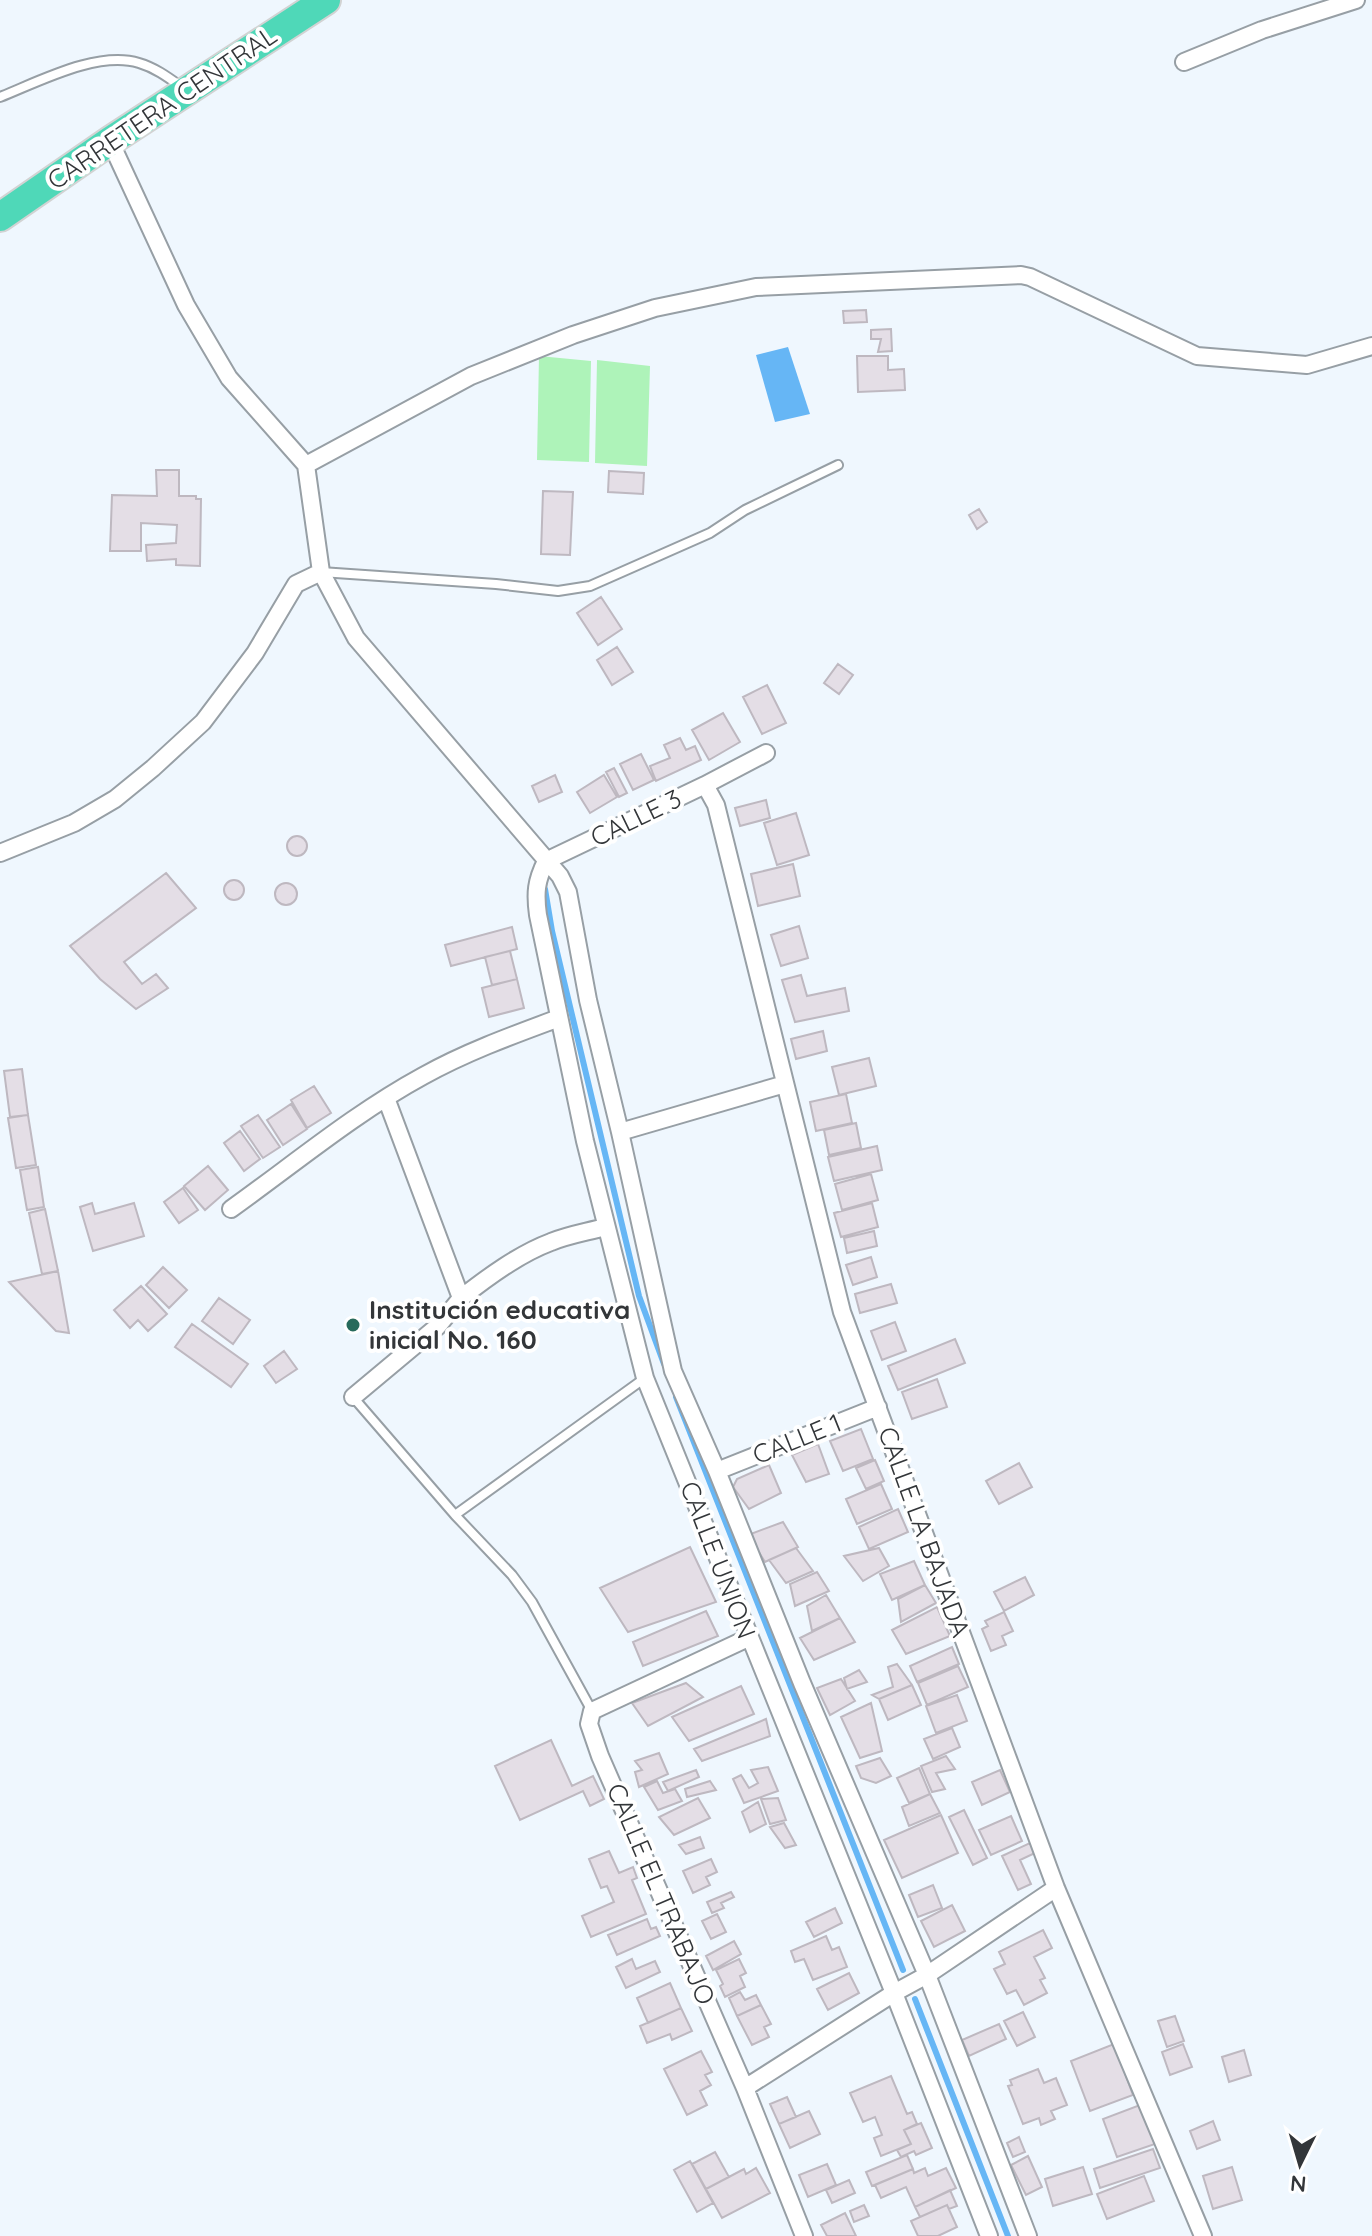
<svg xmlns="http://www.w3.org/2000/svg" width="1372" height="2236" font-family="Quicksand,sans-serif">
<rect width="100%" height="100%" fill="#eff7fe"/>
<!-- green -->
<path fill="#aef3b9" d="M 539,356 L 591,361 L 589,462 L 537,460 Z
M 597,360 L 650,366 L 647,466 L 595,463 Z"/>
<!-- water -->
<path fill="#66b6f5" d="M 788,347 L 810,414 L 775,422 L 756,355 Z"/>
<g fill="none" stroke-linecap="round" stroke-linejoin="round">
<!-- stream -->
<path stroke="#66b6f5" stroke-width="6" d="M 545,889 L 552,931 L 639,1296 L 664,1364
M 676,1397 L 903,1970
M 915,1999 L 1008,2236"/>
</g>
<!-- building -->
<path fill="#e4dee6" stroke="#beb8c0" stroke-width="2" d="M 866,310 L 867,322 L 844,323 L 843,311 Z
M 891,329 L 892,351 L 878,352 L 881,339 L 871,339 L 871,330 Z
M 857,356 L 888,356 L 888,370 L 904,369 L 905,390 L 858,392 Z
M 156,470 L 179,470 L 179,496 L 196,496 L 196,499 L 201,499 L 200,566 L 176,565 L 176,559 L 147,561 L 146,545 L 176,543 L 177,525 L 141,523 L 141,551 L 110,551 L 112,495 L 157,496 Z
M 609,471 L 644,473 L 643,494 L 608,492 Z
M 543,491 L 573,492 L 570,555 L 541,554 Z
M 979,509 L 987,522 L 977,529 L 969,515 Z
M 601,597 L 622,629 L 598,645 L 577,613 Z
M 617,647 L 633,672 L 612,685 L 597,660 Z
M 838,664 L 853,675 L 839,694 L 824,683 Z
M 767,685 L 786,723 L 762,734 L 743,697 Z
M 723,713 L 740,742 L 709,760 L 692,730 Z
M 680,738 L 686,750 L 695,746 L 701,760 L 656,781 L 650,766 L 670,758 L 664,745 Z
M 641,754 L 654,780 L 633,790 L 620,764 Z
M 614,768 L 627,793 L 619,797 L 606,772 Z
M 555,775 L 562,792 L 539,802 L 532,786 Z
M 604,775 L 617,797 L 590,813 L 577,792 Z
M 766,800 L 770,818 L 740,826 L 735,808 Z
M 796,813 L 809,855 L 777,865 L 764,823 Z
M287 846a10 10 0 1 1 20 0a10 10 0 1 1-20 0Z
M 793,864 L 800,896 L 758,906 L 751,874 Z
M 166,873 L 196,908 L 124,962 L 142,984 L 156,974 L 168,988 L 136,1009 L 100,979 L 70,946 Z
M224 890a10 10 0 1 1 20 0a10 10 0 1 1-20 0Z
M275 894a11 11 0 1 1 22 0a11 11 0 1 1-22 0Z
M 799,926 L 808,958 L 781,966 L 771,935 Z
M 512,927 L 517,949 L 451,966 L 445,945 Z
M 510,951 L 517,979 L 492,985 L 485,957 Z
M 801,975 L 807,996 L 845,988 L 849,1011 L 795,1022 L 782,980 Z
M 517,979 L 524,1008 L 489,1017 L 482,988 Z
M 823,1031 L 827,1051 L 796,1059 L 791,1039 Z
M 869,1058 L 876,1086 L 839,1095 L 832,1067 Z
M 22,1069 L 28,1115 L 10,1117 L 4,1071 Z
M 314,1086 L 331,1113 L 307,1128 L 291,1100 Z
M 846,1094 L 852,1123 L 816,1131 L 810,1102 Z
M 291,1104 L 307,1129 L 283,1145 L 267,1120 Z
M 28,1115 L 36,1165 L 16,1168 L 8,1118 Z
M 258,1115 L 280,1147 L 263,1158 L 241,1126 Z
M 856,1123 L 861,1148 L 829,1155 L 824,1130 Z
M 240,1131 L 260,1159 L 244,1171 L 224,1143 Z
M 877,1146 L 882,1170 L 834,1181 L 828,1157 Z
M 208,1166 L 228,1190 L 205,1210 L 184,1186 Z
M 38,1167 L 44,1207 L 27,1210 L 20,1170 Z
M 871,1174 L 878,1200 L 842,1210 L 835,1184 Z
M 183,1188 L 198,1210 L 179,1223 L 164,1202 Z
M 92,1203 L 95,1214 L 134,1203 L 144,1236 L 93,1251 L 80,1207 Z
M 872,1203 L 878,1227 L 841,1237 L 834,1213 Z
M 45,1209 L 58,1271 L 42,1274 L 29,1213 Z
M 874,1231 L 877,1246 L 847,1253 L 844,1238 Z
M 871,1257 L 877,1277 L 853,1285 L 846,1265 Z
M 163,1267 L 187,1290 L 169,1308 L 146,1285 Z
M 58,1271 L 69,1333 L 56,1331 L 9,1282 Z
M 891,1284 L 897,1303 L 860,1313 L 855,1294 Z
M 141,1286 L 167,1314 L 148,1331 L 138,1320 L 130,1328 L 114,1310 Z
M 219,1298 L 250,1320 L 233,1344 L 202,1321 Z
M 895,1322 L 906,1351 L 882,1360 L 871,1331 Z
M 192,1324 L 248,1364 L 231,1387 L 175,1347 Z
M 955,1339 L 965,1363 L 898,1390 L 888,1366 Z
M 284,1351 L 297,1369 L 276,1383 L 264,1366 Z
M 937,1379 L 947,1407 L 912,1419 L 902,1392 Z
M 861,1429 L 873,1459 L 843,1471 L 830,1441 Z
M 818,1444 L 829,1474 L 806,1482 L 792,1455 Z
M 875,1460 L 884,1481 L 866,1489 L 856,1468 Z
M 1019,1463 L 1032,1487 L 999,1504 L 986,1481 Z
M 769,1465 L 781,1493 L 749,1509 L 733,1487 L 737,1479 Z
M 881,1484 L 892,1509 L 857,1524 L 846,1499 Z
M 898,1509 L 908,1532 L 869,1549 L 859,1527 Z
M 783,1522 L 798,1547 L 765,1562 L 748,1535 Z
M 690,1547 L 716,1602 L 628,1632 L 600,1588 Z
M 796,1548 L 813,1571 L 786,1583 L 769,1560 Z
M 879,1548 L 889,1566 L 863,1581 L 844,1556 Z
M 914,1561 L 925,1585 L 892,1600 L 880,1574 Z
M 817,1572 L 829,1591 L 795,1606 L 790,1584 Z
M 1025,1577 L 1034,1595 L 1004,1611 L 994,1592 Z
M 925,1585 L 936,1603 L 901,1622 L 898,1599 Z
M 826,1595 L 840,1618 L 812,1631 L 807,1606 Z
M 937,1607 L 950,1636 L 906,1654 L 892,1630 Z
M 706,1611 L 718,1636 L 643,1666 L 633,1642 Z
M 1004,1612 L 1013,1631 L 1002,1636 L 1006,1645 L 991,1651 L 982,1629 L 988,1626 L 985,1621 Z
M 840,1618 L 855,1642 L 814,1660 L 800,1638 Z
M 952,1647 L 959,1664 L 917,1682 L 910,1666 Z
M 897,1664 L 912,1685 L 879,1699 L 872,1695 L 893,1687 L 888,1667 Z
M 958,1666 L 968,1687 L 927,1705 L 918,1683 Z
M 859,1670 L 867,1682 L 847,1689 L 844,1678 Z
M 841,1679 L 855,1701 L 830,1715 L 817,1688 Z
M 686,1683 L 703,1697 L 648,1726 L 632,1703 Z
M 912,1685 L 921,1705 L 888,1720 L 879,1699 Z
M 741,1686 L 754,1714 L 689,1741 L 672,1717 Z
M 957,1695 L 967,1721 L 936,1733 L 926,1706 Z
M 871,1703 L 882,1751 L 860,1758 L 841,1717 Z
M 766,1719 L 770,1736 L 702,1761 L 694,1749 Z
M 952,1728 L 960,1747 L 933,1759 L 924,1739 Z
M 551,1740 L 572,1786 L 593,1776 L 604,1799 L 590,1806 L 583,1791 L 520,1820 L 495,1766 Z
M 659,1753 L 668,1774 L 639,1787 L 635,1772 L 642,1770 L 635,1761 Z
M 946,1756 L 955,1769 L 936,1773 L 945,1789 L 932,1792 L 921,1766 Z
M 880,1758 L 891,1776 L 876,1783 L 861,1778 L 856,1766 Z
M 768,1767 L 778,1791 L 744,1803 L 733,1779 L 741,1775 L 749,1788 L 758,1783 L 751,1770 Z
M 919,1768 L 930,1794 L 909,1803 L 897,1778 Z
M 696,1770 L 699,1777 L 668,1791 L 663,1782 Z
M 1000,1770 L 1010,1792 L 982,1805 L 972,1782 Z
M 657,1781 L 663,1793 L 675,1789 L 682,1801 L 658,1810 L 644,1787 Z
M 710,1781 L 716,1790 L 687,1797 L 685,1789 Z
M 930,1794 L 940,1813 L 909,1826 L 902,1807 Z
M 698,1798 L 710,1818 L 674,1835 L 659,1817 Z
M 778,1798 L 786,1820 L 770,1824 L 761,1799 Z
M 758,1802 L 766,1824 L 750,1832 L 742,1812 Z
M 964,1810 L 987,1858 L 973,1865 L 949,1817 Z
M 941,1815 L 958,1853 L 902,1878 L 884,1840 Z
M 1011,1816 L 1022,1841 L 991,1855 L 979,1830 Z
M 784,1823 L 796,1845 L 785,1848 L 770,1827 Z
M 700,1837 L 704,1848 L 686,1854 L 679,1845 Z
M 1030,1843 L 1035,1853 L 1020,1860 L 1031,1884 L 1018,1890 L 1002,1856 Z
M 609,1851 L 619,1873 L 633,1867 L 637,1878 L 632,1880 L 646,1914 L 591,1937 L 582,1916 L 614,1902 L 607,1886 L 601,1888 L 589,1859 Z
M 711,1859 L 717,1872 L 706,1877 L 710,1885 L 693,1893 L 683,1871 Z
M 933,1885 L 942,1908 L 918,1917 L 909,1895 Z
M 731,1892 L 734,1897 L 721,1903 L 724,1908 L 712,1913 L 707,1902 Z
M 952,1905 L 965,1931 L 934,1947 L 921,1921 Z
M 835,1908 L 842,1923 L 814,1937 L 806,1922 Z
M 717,1914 L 726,1932 L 711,1939 L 702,1921 Z
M 647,1919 L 651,1929 L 656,1927 L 660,1936 L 617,1955 L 608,1935 Z
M 1043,1930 L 1052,1948 L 1034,1957 L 1045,1978 L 1040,1980 L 1047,1993 L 1024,2005 L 1016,1990 L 1007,1994 L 994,1969 L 1005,1964 L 999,1952 Z
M 826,1936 L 832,1950 L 839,1947 L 847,1967 L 813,1980 L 804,1959 L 795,1962 L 791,1951 Z
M 734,1941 L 741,1954 L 713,1970 L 706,1956 Z
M 632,1959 L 636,1969 L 655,1961 L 660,1972 L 626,1988 L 616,1967 Z
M 739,1959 L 746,1973 L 740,1976 L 745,1987 L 725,1997 L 720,1986 L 723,1984 L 716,1970 Z
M 849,1973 L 859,1993 L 828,2010 L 817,1989 Z
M 670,1983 L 681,2008 L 648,2023 L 637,1998 Z
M 740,1992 L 745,2000 L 756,1995 L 761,2005 L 737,2016 L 729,1998 Z
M 761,2005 L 771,2024 L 764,2027 L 769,2037 L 752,2045 L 737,2016 Z
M 681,2008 L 692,2031 L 672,2040 L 670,2034 L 647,2043 L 640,2026 Z
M 1023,2012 L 1035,2037 L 1017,2046 L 1004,2021 Z
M 1175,2016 L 1184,2041 L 1167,2047 L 1158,2021 Z
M 999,2024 L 1006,2039 L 969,2056 L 962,2040 Z
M 1114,2044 L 1133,2095 L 1090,2111 L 1071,2061 Z
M 1183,2044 L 1192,2067 L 1170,2075 L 1162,2052 Z
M 1244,2050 L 1251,2075 L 1229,2082 L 1222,2057 Z
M 701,2051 L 712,2072 L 705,2075 L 711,2085 L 700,2091 L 707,2105 L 687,2115 L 664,2069 Z
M 1038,2069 L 1044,2083 L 1056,2078 L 1067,2105 L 1051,2111 L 1055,2119 L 1041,2125 L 1039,2118 L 1023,2124 L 1008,2086 L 1012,2085 L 1010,2080 Z
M 891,2076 L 907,2114 L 912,2112 L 917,2124 L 904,2130 L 911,2144 L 881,2156 L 874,2138 L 882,2135 L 875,2117 L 863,2122 L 850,2093 Z
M 787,2097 L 796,2117 L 779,2124 L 770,2104 Z
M 1140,2105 L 1155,2144 L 1117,2157 L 1103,2119 Z
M 809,2111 L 820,2134 L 790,2148 L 779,2124 Z
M 1213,2121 L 1220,2140 L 1197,2149 L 1190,2131 Z
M 921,2123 L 932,2148 L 916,2155 L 914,2151 L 901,2157 L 897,2150 L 911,2144 L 904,2130 Z
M 1019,2137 L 1025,2152 L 1013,2157 L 1007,2143 Z
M 1153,2149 L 1160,2168 L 1100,2188 L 1094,2169 Z
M 715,2152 L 729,2177 L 706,2189 L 692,2164 Z
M 907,2155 L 913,2169 L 872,2186 L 866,2172 Z
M 1028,2156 L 1042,2187 L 1026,2195 L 1011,2165 Z
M 690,2161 L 713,2203 L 697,2212 L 674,2170 Z
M 827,2164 L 836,2185 L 808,2197 L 799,2175 Z
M 1083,2167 L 1092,2194 L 1053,2206 L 1045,2179 Z
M 1232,2167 L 1242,2200 L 1213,2209 L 1203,2176 Z
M 756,2168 L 770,2193 L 722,2218 L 706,2189 L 744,2169 L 746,2174 Z
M 925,2168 L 928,2176 L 946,2168 L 956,2188 L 915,2207 L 906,2187 L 881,2198 L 875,2185 L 913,2169 L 914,2173 Z
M 1144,2176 L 1154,2201 L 1107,2219 L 1097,2194 Z
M 849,2180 L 855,2193 L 832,2203 L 826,2190 Z
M 950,2190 L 957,2206 L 949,2209 L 947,2205 L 920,2217 L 915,2207 Z
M 864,2205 L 869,2216 L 854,2222 L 850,2211 Z
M 947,2205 L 957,2227 L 938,2236 L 918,2236 L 911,2221 Z
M 845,2213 L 856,2236 L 827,2236 L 821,2225 Z"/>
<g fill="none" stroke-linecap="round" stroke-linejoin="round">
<defs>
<path id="service" d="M 0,97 C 38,82 98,50 139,63 C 156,68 169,78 183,88
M 321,572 L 496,584 L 558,591 L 590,586 L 710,533 L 745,510 L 838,465
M 353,1397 L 455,1515 L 512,1575 L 532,1602 L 592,1711
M 455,1515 L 645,1378"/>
<path id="minor" d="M 1184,62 L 1262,30 L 1356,0
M 110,141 L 186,305 L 229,378 L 306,465 L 321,572 L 356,638 L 560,876 L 568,892 L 588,1000 L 620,1132 L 673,1371 L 717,1471 L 802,1683 L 927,1975 L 1028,2236
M 306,465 L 471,376 L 573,335 L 655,308 L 756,287 L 1021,275 L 1030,277 L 1197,356 L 1307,365 L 1372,346
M 705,785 L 766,753
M 0,853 L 74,823 L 115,799 L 153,768 L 203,722 L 255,653 L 296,584 L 321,572
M 546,861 L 705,785 L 716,805 L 842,1312 L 1056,1888 L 1203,2236
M 546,861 C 536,881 535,893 538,915 L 585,1141 L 645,1378 L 894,1993 L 989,2236
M 620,1132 L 785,1084
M 231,1209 C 294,1164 355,1113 423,1076 C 466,1052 513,1035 559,1018
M 461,1298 C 488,1277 519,1254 551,1242 C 568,1235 587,1232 605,1227
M 353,1397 L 438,1326 L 461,1298 L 386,1098
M 717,1471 L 878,1407
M 748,1638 L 592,1711 L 589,1724 L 600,1756 L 745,2088 L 804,2236
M 745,2088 L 894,1993 L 927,1975 L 1056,1888"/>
<path id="trunk" d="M 0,217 L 110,141 L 326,0"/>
</defs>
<!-- service casing -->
<use href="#service" stroke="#979fa5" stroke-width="12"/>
<!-- minor casing -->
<use href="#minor" stroke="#979fa5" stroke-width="20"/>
<!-- trunk casing -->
<use href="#trunk" stroke="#d2d3d3" stroke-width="32"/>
<!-- service -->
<use href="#service" stroke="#fff" stroke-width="8"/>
<!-- minor -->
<use href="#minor" stroke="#fff" stroke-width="16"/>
<!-- trunk -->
<use href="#trunk" stroke="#4fd8b8" stroke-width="28"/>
</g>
<!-- markers -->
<circle fill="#276a5b" stroke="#fff" stroke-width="3" cx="353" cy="1325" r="8"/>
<g text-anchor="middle" stroke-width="8" stroke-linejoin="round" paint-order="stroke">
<!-- street labels -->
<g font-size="26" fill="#333639" stroke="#fff">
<text transform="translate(162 108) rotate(-34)" y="9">CARRETERA CENTRAL</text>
<text transform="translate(636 818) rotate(-26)" y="9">CALLE 3</text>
<text transform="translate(797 1439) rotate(-22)" y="9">CALLE 1</text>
<text transform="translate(924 1532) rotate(70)" y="9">CALLE LA BAJADA</text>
<text transform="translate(718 1560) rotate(69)" y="9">CALLE UNION</text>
<text transform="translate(661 1894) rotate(67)" y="9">CALLE EL TRABAJO</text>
</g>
<!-- poi labels -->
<g font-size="26" font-weight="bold" fill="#333639" stroke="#fff" text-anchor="start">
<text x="369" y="1319">Institución educativa<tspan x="369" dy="30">inicial No. 160</tspan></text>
</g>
</g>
<!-- north arrow -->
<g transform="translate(1300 2164) rotate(185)" stroke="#ffffff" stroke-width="6" paint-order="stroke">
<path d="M0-6L14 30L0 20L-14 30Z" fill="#333639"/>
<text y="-12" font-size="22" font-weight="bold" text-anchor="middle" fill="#333639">N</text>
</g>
</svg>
